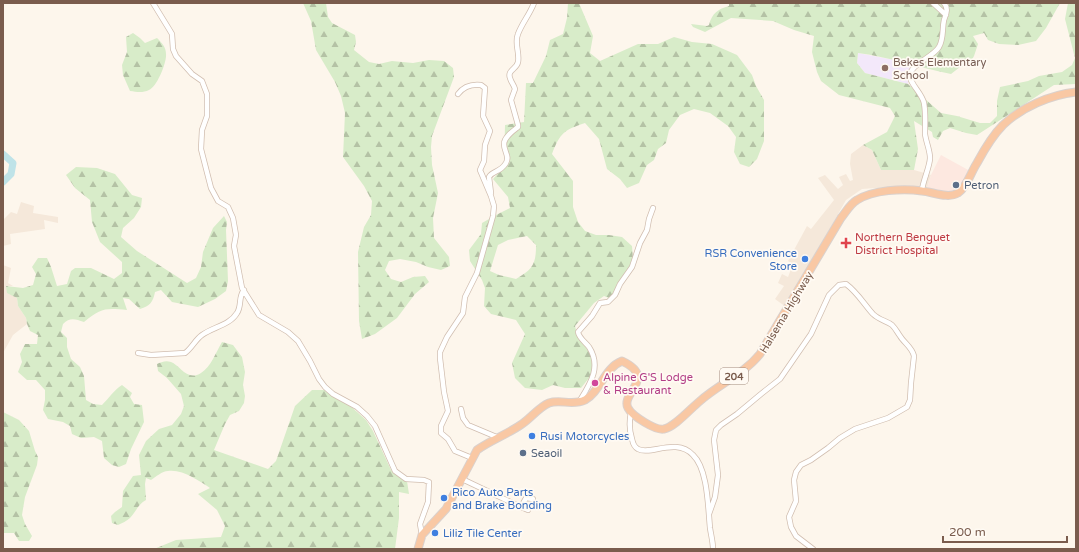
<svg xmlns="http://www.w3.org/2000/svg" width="1079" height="552" font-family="'Varela Round',sans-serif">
<defs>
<pattern id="forest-firs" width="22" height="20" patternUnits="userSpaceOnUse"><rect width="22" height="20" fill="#d8ecc9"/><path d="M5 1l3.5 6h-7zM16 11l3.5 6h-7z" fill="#b4c2a5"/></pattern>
</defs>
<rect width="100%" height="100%" fill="#fdf6ec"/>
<!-- residential -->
<path fill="#f5e8da" d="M 863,145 L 872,150 L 881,170 L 914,170 L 931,175 L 927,189 L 889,187 L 862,189 L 846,200 L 810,264 L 788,300 L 786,307 L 775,299 L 784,286 L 778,283 L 782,274 L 788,277 L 793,264 L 788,261 L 807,226 L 811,229 L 834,200 L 818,178 L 825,175 L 838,189 L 843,185 L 839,177 L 846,174 L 850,181 L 853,180 L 850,164 L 851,154 Z
M 21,202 L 34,206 L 33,213 L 58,217 L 58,223 L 44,220 L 45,229 L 10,234 L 11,244 L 3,246 L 3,220 L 11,212 L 17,214 Z
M 3,265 L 11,268 L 8,283 L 13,286 L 6,286 L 17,298 L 18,306 L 26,318 L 27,324 L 13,335 L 3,353 Z"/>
<!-- commercial -->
<path fill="#fde8e0" d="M 941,155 L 970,171 L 960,189 L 952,194 L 927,189 L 931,175 Z"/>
<!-- education -->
<path fill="#f3e8fa" d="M 858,53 L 910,63 L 908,84 L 865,73 L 857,63 Z"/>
<!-- forest -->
<path fill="url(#forest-firs)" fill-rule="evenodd" d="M 303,3 L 326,3 L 328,17 L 332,23 L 355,35 L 356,42 L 354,50 L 369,62 L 379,64 L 392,61 L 413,63 L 429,60 L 444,61 L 453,68 L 454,77 L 432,136 L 431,147 L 432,165 L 438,193 L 433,218 L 434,238 L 449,257 L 450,266 L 441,270 L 428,267 L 416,262 L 400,259 L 389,261 L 385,270 L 391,279 L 401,282 L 413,277 L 425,276 L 429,282 L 415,294 L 397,318 L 375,334 L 362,339 L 359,321 L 358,252 L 364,227 L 371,215 L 372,201 L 364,186 L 343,157 L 345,113 L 341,96 L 335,82 L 316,50 L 311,21 Z
M 568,3 L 579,3 L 593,36 L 590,53 L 600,61 L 638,44 L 658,44 L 674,37 L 692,42 L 712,44 L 737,55 L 752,75 L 756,86 L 764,100 L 764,141 L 757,159 L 749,167 L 740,164 L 734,152 L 736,137 L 728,126 L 710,113 L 694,109 L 680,115 L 669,130 L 666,143 L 658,149 L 654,160 L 647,165 L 639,183 L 627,188 L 620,179 L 607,169 L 599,139 L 585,123 C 564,130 560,133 552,154 L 573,181 L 573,207 L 578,222 L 585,231 L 596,235 L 609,235 L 622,237 L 632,246 L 633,259 L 629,268 L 620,281 L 619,294 L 611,299 L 604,296 L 594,303 L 575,326 L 577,334 L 591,355 L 593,373 L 581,388 L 565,388 L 553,385 L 542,390 L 525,388 L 515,378 L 512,363 L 525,334 L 516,320 L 491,314 L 484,306 L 485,288 L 482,280 L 470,261 L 469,250 L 481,234 L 482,223 L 496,215 L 510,208 L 508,197 L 493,179 L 504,167 L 505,125 L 524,122 L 526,83 L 533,83 L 546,56 L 550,40 L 563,34 L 567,18 ZM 527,236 L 536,245 C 536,264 533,269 516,279 L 499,275 L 490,271 L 498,245 L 508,240 Z
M 729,3 L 1060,3 L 1046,28 L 1036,41 L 1018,45 L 999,44 L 988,40 L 984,33 L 973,36 L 978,44 L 974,56 L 968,67 L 960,67 L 951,74 C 920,68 890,57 858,53 L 857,63 L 865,73 L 908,84 L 941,113 L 957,116 L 980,123 L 990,123 L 997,116 L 997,101 L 1000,87 L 1028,81 L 1039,76 L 1062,72 L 1072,65 L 1075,58 L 1065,19 L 1068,3 L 1076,3 L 1076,84 L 1054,85 L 977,135 L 966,133 L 950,128 L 943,131 L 938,140 L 933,137 L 932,132 L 914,121 L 918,149 L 914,170 L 881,170 L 872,150 L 863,145 L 887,132 L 895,116 L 890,108 L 839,95 L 821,81 L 817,72 L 812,52 L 814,36 L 794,30 L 773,21 L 731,18 L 705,32 L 693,27 L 691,24 L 707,26 L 709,25 C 712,13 718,9 729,6 Z
M 133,33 L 140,38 L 145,43 L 157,38 C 162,43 166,47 166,54 C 167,62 157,87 149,90 C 143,93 137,92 130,91 L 123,75 L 122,65 L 127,52 L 126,37 Z
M 76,167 L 97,168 L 115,174 L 132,195 L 142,198 L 141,207 L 134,218 L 123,228 L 121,237 L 137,251 L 187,283 L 196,278 L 201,267 L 203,252 L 213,228 L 224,216 L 227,222 L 226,230 L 228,281 L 226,291 L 215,299 L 198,307 L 172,302 L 161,290 L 155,292 C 153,302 150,306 140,309 L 129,299 L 123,298 L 127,310 C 105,308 101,308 84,322 C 75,319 70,317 63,324 L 61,332 L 67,338 L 67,347 L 71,359 L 80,367 L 84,376 L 86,400 L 93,404 L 102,405 C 109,398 114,390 122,385 L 132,393 L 130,397 L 134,404 L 142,405 L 144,422 L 131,449 L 126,464 L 119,467 L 112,465 L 104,458 L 102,441 L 94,437 L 81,438 L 72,434 L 70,426 L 63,422 L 48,419 L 43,410 L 45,400 L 45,390 L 36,380 L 27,380 L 18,372 L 22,362 L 20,354 L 25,344 L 37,344 L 38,335 L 30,331 L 27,324 L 26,318 L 18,306 L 17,298 L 7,293 L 6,286 L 23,288 L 33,285 L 36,274 L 32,267 L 38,258 L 47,258 L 51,267 L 57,286 L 67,284 L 71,271 L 75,268 L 91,268 L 114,279 L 122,273 L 122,262 L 100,242 L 92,222 L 90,200 L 75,188 L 66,175 Z
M 222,342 L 233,345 L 242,357 L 245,372 L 243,385 L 245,396 L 244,403 L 239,411 L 230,415 L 225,424 L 214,450 L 268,469 L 276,461 L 295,406 L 312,390 L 326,390 L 346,402 L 366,420 L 373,431 L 391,470 L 407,481 L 409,494 L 399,492 L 399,518 L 395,549 L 154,549 L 176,540 L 221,537 L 225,526 L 217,510 L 198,494 L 210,488 C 199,481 183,469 168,471 C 162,471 156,477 151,480 L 146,478 L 145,484 L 146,500 C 138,504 136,512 130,518 C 127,521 122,523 118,525 L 112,523 L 111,516 L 115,512 L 122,507 L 123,491 L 133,476 L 141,475 L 139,455 L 146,441 L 159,429 L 172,425 L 181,414 L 184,406 L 181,394 L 167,378 L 158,371 L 157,364 C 161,362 166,360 171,362 C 180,365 187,382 201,373 C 211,367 216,352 222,342 Z
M 3,412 L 19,420 L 29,431 L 35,451 L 38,457 L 37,465 L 25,497 L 22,515 L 25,524 L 32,536 L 29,541 L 19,541 L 14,533 L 3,533 Z"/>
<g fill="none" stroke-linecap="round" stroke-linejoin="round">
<!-- river -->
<path stroke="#bfe3e8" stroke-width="7" d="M 3,154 L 13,163 L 11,174 L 3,182"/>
<defs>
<path id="minor" d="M 153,3 L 169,29 L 172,34 L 173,49 L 176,56 L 192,74 L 202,81 L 207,94 L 207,116 L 202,130 L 201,149 L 211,188 L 218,201 L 228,207 L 233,218 L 236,235 L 234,246 L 242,288 L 259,315 L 288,332 L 298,341 L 310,361 L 319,379 L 325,387 L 333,394 L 357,407 L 367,416 L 375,426 L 395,471 L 406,479 L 424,480 L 429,482 L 428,502 L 420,524 L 422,535
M 933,3 L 946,15
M 458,94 C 464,86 472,84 481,85 L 485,88 L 483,116 L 490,131 L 485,145 L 484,161 L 480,170 L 491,196 L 494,206 L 493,216 L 477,273 L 465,297 L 463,313 L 447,337 L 440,352 L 440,358 L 444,392 L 448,411 L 441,426 L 441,433 L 448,439 L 455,451 L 472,458
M 922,190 C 923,181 930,166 930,158 C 930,150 926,142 925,134 C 925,124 926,114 924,103 C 922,93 908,82 910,74 C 913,63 933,57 939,47 C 944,38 942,29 944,20 C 946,14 949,9 944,3
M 491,193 L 489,177 C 493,170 500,173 506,163 C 510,156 504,152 504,144 C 504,137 513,131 518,127 L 518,125 L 511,100 L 515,89 C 514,85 511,82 510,78 C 507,70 517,69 518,62 C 520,53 514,43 518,34 C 522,23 530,14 534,3
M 138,353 L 151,355 L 185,353 C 192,348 195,340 202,335 C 213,327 230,325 237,313 C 242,306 238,297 244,290
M 579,402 C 590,384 602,367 589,347 C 585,342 579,338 578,332 L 592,316 L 600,303 L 608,302 L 615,295 L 620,284 L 632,267 L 640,243 L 647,230 L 649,219 L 653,208
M 461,409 L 463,418 L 468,425 L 499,438
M 631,412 C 629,422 629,430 632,439 C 633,444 634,447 638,449 C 650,456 676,437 693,455 C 708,469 708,508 710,528 C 711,535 713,542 713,549
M 462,479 L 521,507 L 526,498 L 533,499
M 521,507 L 528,510
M 709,514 L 715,497 L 718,475 L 714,440 L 716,430 L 721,425 L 737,414 L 761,394 L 780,379 L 811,334 L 829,295 L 839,285 L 846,284 C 857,292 864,304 873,314 C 879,320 887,321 892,325 C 896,329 897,332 900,336 C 904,343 912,347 914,356 L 911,383 L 910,400 L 907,407 L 888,418 L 855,429 L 840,438 L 828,448 L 811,460 L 801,465 L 796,472 L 794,480 L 796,501 L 789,517 L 791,527 L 796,536 L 813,549"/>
<path id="trunk" d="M 418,549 L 422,535 L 446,509 L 477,450 C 491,440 508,434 522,424 C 531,418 539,407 549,403 C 560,399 573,406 585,400 C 601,391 604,368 622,361 C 658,378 620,393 628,408 C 632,416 656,431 664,429 C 675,427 691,408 700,401 C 719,384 744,374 760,354 L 841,218 C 846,212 850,204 857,200 C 873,190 903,188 922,191 C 933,192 948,199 958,193 C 967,187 971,172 977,163 C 984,150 992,136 1003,125 C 1022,107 1050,95 1076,92"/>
</defs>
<!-- minor casing -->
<use href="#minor" stroke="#d1beb0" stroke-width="6"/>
<!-- trunk casing -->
<use href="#trunk" stroke="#dad1cd" stroke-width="9"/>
<!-- minor -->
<use href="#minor" stroke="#fff" stroke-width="4.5"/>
<!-- trunk -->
<use href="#trunk" stroke="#f9c8a4" stroke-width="7"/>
</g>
<!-- markers -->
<circle fill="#8d6e63" stroke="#fffaf3" stroke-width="1.5" cx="885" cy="68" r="4"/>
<g fill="#5c6f8a" stroke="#fffaf3" stroke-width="1.5">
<circle cx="956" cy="185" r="4"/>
<circle cx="523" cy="453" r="4"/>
</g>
<path fill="#e0444e" stroke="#fffaf3" stroke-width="1.5" d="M844 237h4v4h4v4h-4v4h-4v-4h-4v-4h4z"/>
<g fill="#3f7fe0" stroke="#fffaf3" stroke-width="1.5">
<circle cx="805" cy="259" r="4"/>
<circle cx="532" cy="436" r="4"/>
<circle cx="444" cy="498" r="4"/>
<circle cx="435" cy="533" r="4"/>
</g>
<circle fill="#d1479c" stroke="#fffaf3" stroke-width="1.5" cx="595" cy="383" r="4"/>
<g text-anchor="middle" stroke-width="3.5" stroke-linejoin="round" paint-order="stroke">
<!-- shield labels -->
<rect fill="#fffaf3" stroke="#a28b7f" stroke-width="1" x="720" y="368" width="28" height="16" rx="3"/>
<g font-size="10" font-weight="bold" fill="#7a5c4d">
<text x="734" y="380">204</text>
</g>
<!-- education labels -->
<g font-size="11" fill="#785e54" stroke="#fffaf3" text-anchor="start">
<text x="893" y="66">Bekes Elementary<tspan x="893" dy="13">School</tspan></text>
</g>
<!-- service labels -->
<g font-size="11" fill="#4e5e75" stroke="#fffaf3" text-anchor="start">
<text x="964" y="189">Petron</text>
<text x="531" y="457">Seaoil</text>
</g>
<!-- health labels -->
<g font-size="11" fill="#be3a42" stroke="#fffaf3" text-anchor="start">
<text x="855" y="241">Northern Benguet<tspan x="855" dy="13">District Hospital</tspan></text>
</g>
<!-- shop labels -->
<g font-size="11" fill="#366cbe" stroke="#fffaf3" text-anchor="start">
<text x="797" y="257" text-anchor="end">RSR Convenience<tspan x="797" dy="13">Store</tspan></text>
<text x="540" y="440">Rusi Motorcycles</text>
<text x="452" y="496">Rico Auto Parts<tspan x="452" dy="13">and Brake Bonding</tspan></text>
<text x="443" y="537">Liliz Tile Center</text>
</g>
<!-- street labels -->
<g font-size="11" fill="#7a5c4d" stroke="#fffaf3">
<text transform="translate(786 312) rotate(-59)" y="4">Halsema Highway</text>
</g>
<!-- hotel labels -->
<g font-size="11" fill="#b23c85" stroke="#fffaf3" text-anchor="start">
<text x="603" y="381">Alpine G'S Lodge<tspan x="603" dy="13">&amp; Restaurant</tspan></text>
</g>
</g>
<!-- border -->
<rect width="1079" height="552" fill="none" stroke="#7a5c4d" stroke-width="8"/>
<!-- scale -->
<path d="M943 536v6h124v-6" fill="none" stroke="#7a5c4d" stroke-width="2"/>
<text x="949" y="536" font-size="12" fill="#7a5c4d" stroke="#fffaf3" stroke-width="3" paint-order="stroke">200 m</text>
</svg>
